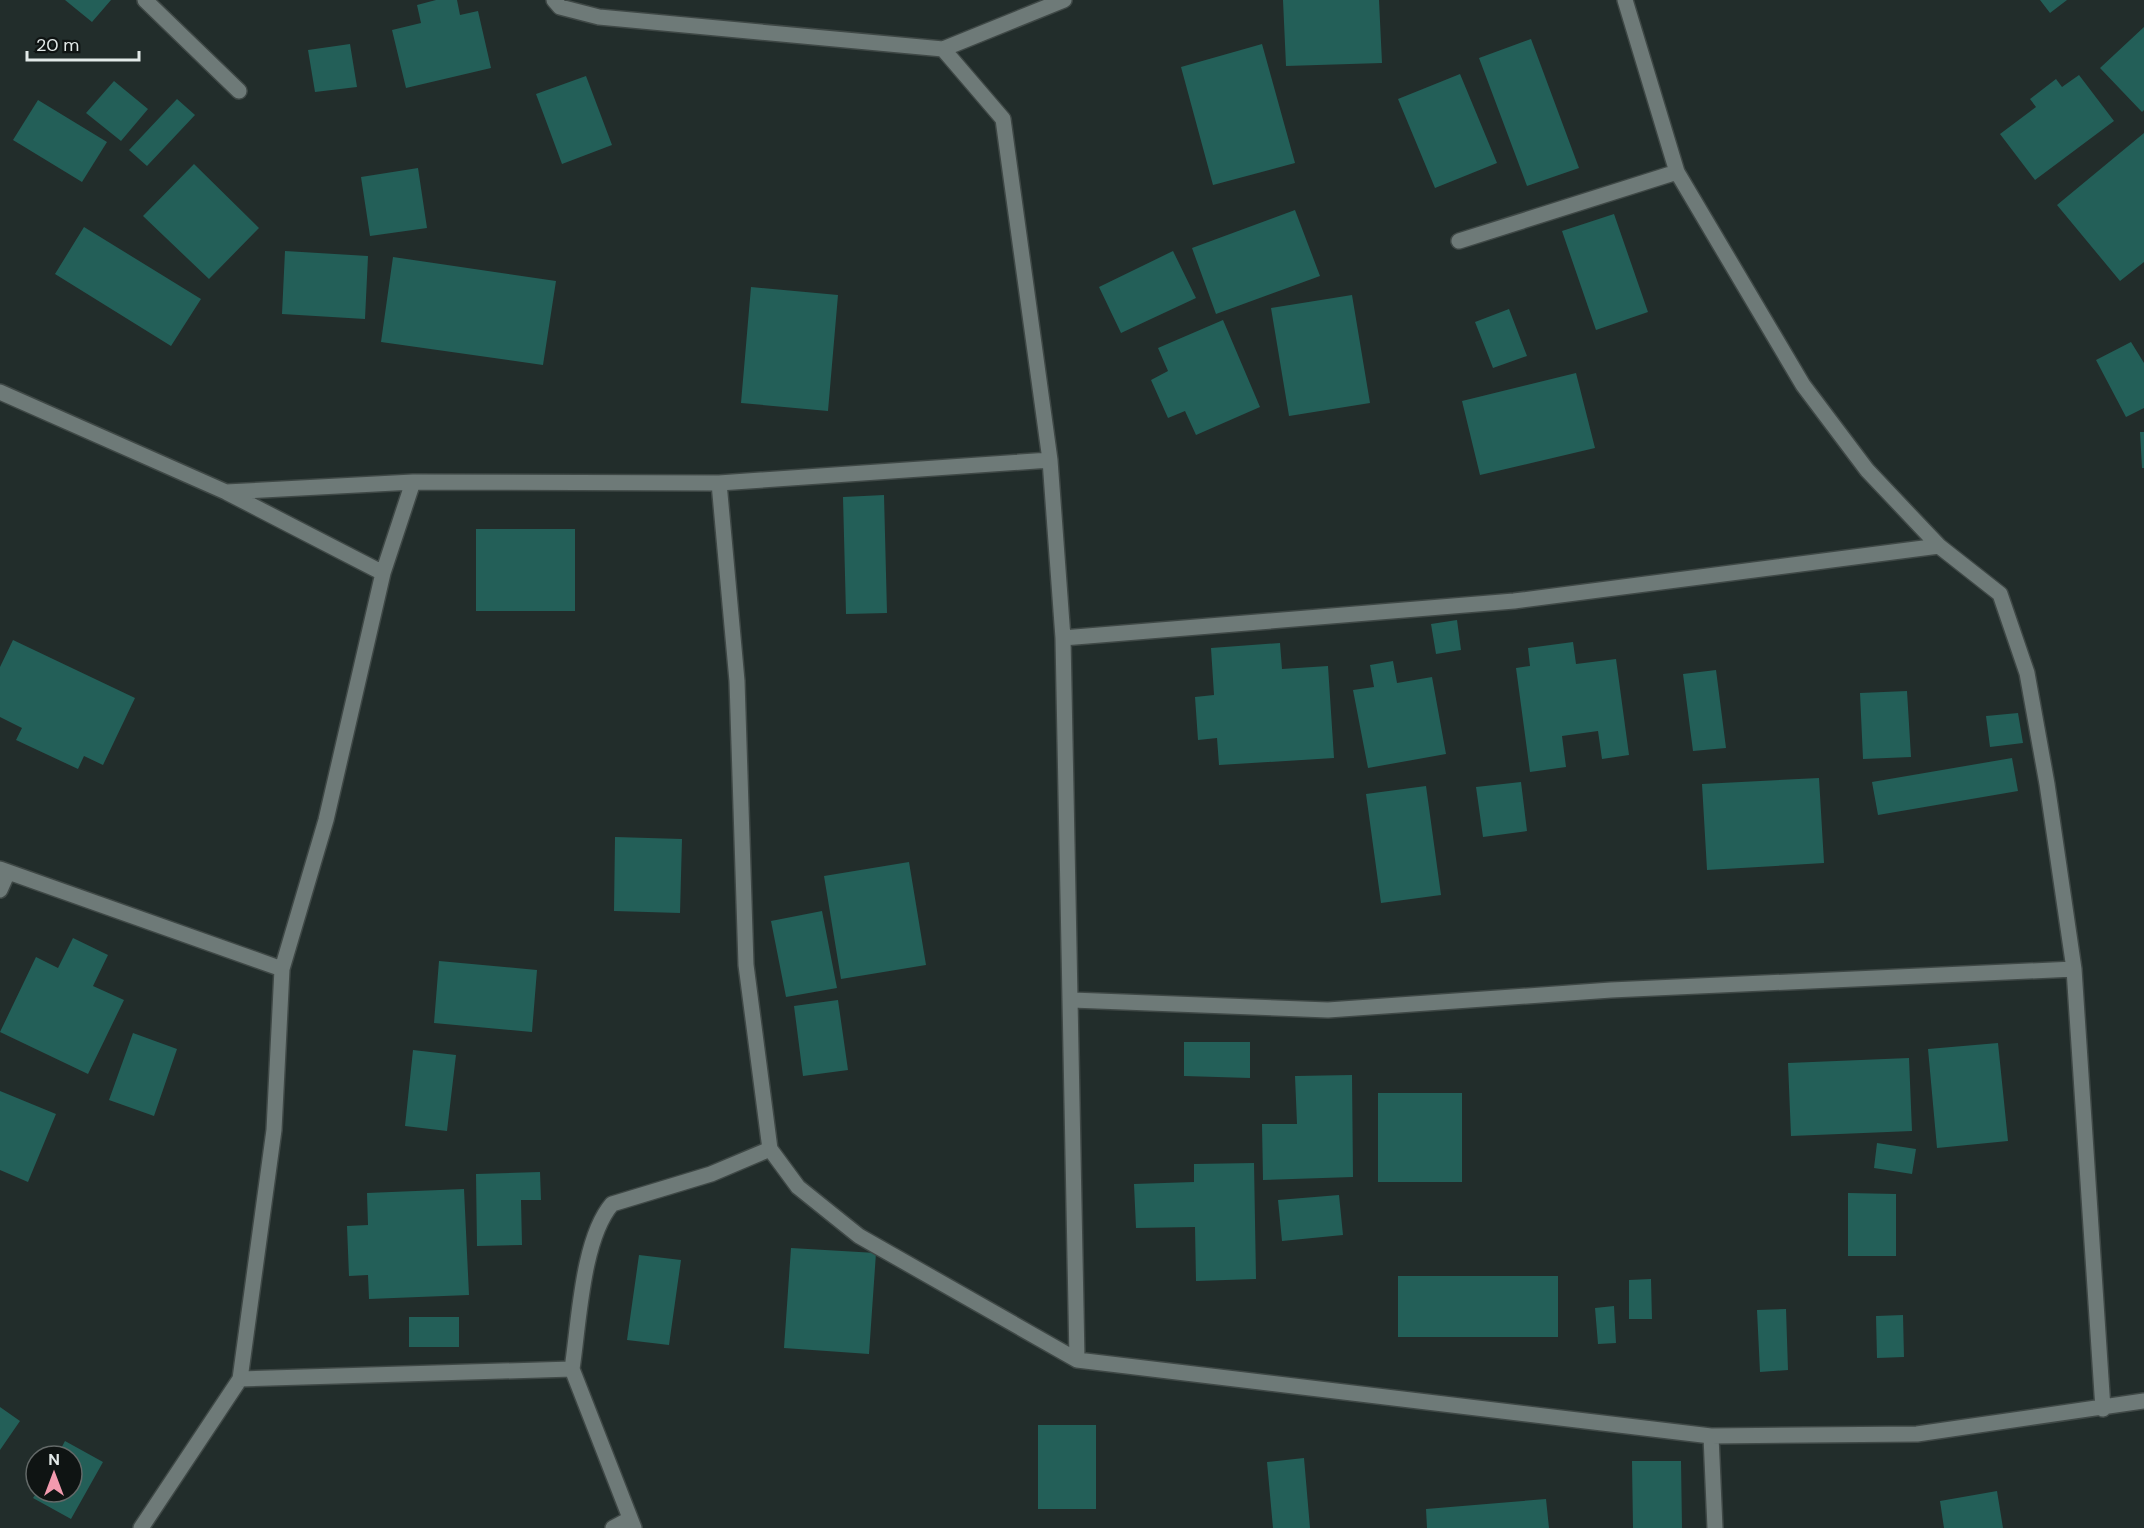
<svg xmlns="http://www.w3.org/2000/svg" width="2144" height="1528" font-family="'DM Sans',sans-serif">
<rect width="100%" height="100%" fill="#222d2b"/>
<!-- building -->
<path fill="#235f58" d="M 65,0 L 111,0 L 92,22 Z
M 436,0 L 457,0 L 460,15 L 478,11 L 491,68 L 406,88 L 392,30 L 421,23 L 417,5 Z
M 1283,0 L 1379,0 L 1382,63 L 1286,66 Z
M 2040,0 L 2067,0 L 2050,13 Z
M 2144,27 L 2144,110 L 2142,112 L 2100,68 Z
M 1531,39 L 1579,168 L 1527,186 L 1479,58 Z
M 350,44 L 357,87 L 315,92 L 308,50 Z
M 1262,44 L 1295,163 L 1213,185 L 1181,67 Z
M 1460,74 L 1497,163 L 1435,188 L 1398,99 Z
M 2079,75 L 2114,121 L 2035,180 L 2000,134 L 2036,107 L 2030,99 L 2056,79 L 2062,87 Z
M 586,76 L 612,145 L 562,164 L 536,94 Z
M 114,81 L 148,109 L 121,141 L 86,113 Z
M 177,99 L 195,115 L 147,166 L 129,150 Z
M 38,100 L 107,142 L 82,182 L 13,140 Z
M 2144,133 L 2144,262 L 2120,281 L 2057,205 Z
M 194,164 L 259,228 L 209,279 L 143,216 Z
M 418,168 L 427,228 L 370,236 L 361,177 Z
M 1295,210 L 1320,276 L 1216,314 L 1192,248 Z
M 1614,214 L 1648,312 L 1596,330 L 1562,231 Z
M 84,227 L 201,299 L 171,346 L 55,274 Z
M 285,251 L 368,256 L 365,319 L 282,314 Z
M 1173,251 L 1196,298 L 1121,333 L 1099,287 Z
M 393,257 L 556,281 L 543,365 L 381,342 Z
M 751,287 L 838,295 L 828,411 L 741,403 Z
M 1352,295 L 1370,403 L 1289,416 L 1271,308 Z
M 1509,309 L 1527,356 L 1493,368 L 1475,322 Z
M 1223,320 L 1260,407 L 1196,435 L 1185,411 L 1168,418 L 1151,380 L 1168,371 L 1158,348 Z
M 2131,342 L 2144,363 L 2144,408 L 2126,417 L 2096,360 Z
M 1576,373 L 1595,448 L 1480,475 L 1462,401 Z
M 2140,432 L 2144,432 L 2144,468 L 2142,468 Z
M 884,495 L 887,613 L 846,614 L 843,497 Z
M 476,529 L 575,529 L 575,611 L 476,611 Z
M 1457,620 L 1461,650 L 1436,654 L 1431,624 Z
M 13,640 L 135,698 L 103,765 L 84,756 L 78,769 L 16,740 L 22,728 L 0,717 L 0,667 Z
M 1573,642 L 1576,664 L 1616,659 L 1629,755 L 1602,759 L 1598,731 L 1562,736 L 1566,767 L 1530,772 L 1516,668 L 1530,666 L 1528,648 Z
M 1280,643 L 1282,669 L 1328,666 L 1334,758 L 1219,765 L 1217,738 L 1198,740 L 1195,697 L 1214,695 L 1211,648 Z
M 1393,661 L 1397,683 L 1432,677 L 1446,754 L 1368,768 L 1353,690 L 1374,687 L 1370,665 Z
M 1716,670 L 1726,748 L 1693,751 L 1683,674 Z
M 1907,691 L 1911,757 L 1863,759 L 1860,693 Z
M 2018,713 L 2023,743 L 1990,747 L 1986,716 Z
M 2012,758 L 2018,791 L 1878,815 L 1872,782 Z
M 1819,778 L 1824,863 L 1707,870 L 1702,784 Z
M 1521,782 L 1527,831 L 1483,837 L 1476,787 Z
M 1426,786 L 1441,895 L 1381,903 L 1366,794 Z
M 615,837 L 682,839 L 680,913 L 614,911 Z
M 909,862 L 926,965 L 841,979 L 824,876 Z
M 822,911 L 837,988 L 786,997 L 771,921 Z
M 73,938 L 108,955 L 93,986 L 124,1000 L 88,1074 L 0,1032 L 36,957 L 58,968 Z
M 439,961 L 537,970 L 532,1032 L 434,1023 Z
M 838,1000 L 848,1070 L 803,1076 L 794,1006 Z
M 133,1033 L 177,1049 L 154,1116 L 109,1100 Z
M 1184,1042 L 1250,1042 L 1250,1078 L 1184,1076 Z
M 1998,1043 L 2008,1141 L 1937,1148 L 1928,1049 Z
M 413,1050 L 456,1055 L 447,1131 L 405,1126 Z
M 1909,1058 L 1912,1131 L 1791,1136 L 1788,1063 Z
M 1352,1075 L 1353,1177 L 1263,1180 L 1262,1124 L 1297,1124 L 1295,1076 Z
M 0,1091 L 56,1114 L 28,1182 L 0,1170 Z
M 1378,1093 L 1462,1093 L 1462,1182 L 1378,1182 Z
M 1877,1143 L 1916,1149 L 1912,1174 L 1874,1168 Z
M 1254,1163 L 1256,1279 L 1196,1281 L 1195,1227 L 1136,1228 L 1134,1184 L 1194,1182 L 1194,1164 Z
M 540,1172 L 541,1200 L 521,1200 L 522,1245 L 477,1246 L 476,1174 Z
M 464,1189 L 469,1295 L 369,1299 L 368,1275 L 349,1276 L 347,1226 L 368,1225 L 367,1193 Z
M 1848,1193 L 1896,1194 L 1896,1256 L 1848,1256 Z
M 1339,1195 L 1343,1235 L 1282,1241 L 1278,1200 Z
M 791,1248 L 876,1253 L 869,1354 L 784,1348 Z
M 639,1255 L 681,1260 L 669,1345 L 627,1340 Z
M 1398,1276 L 1558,1276 L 1558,1337 L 1398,1337 Z
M 1651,1279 L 1652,1319 L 1629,1319 L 1629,1280 Z
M 1614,1306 L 1616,1343 L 1598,1344 L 1595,1308 Z
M 1786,1309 L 1788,1370 L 1760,1372 L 1757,1310 Z
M 1903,1315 L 1904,1357 L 1877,1358 L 1876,1316 Z
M 409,1317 L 459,1317 L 459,1347 L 409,1347 Z
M 0,1407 L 20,1421 L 0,1450 Z
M 1038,1425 L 1096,1425 L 1096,1509 L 1038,1509 Z
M 65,1441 L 103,1462 L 71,1519 L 33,1498 L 37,1492 L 72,1492 L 72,1456 L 57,1456 Z
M 1304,1458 L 1310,1528 L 1273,1528 L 1267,1462 Z
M 1632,1461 L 1681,1461 L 1682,1528 L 1633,1528 Z
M 1997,1491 L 2003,1528 L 1944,1528 L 1940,1501 Z
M 1546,1499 L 1549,1528 L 1427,1528 L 1426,1509 Z"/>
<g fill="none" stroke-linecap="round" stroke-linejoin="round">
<defs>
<path id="minor" d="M 145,0 L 239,91
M 554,0 L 560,7 L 599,17 L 943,49 L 1064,0
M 1625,0 L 1677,172 L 1803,385 L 1867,470 L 1939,546 L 2000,594 L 2027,673 L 2047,784 L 2074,969 L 2103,1409
M 943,49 L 1003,119 L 1050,460 L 1063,638 L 1077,1360
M 1459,241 L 1677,172
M 0,392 L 226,492 L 383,573
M 719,483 L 737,681 L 746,965 L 770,1149 L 798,1187 L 859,1236 L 1077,1360 L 1711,1436 L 1917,1434 L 2144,1401
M 226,492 L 413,482 L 719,483 L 1050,460
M 1063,638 L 1514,601 L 1939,546
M 0,869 L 282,969
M 0,890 L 8,872
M 1072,1000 L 1328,1010 L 1611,990 L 2074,969
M 572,1369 C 579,1323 582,1239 612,1204 L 711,1174 L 770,1149
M 240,1379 L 572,1369 L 634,1528
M 1711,1436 L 1715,1528
M 141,1528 L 240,1379 L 274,1130 L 282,969 L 326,820 L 383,573 L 413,482
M 613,1528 L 630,1519"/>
</defs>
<!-- minor casing -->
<use href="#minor" stroke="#3f4846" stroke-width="18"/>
<!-- minor -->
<use href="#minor" stroke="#6e7a78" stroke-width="15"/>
</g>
<!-- north arrow -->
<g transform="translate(54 1474)"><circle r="28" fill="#0f1413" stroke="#636968" stroke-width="1.5"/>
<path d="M0-4.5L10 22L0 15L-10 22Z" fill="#f29aae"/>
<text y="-9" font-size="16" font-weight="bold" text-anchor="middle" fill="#e2e9e8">N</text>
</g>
<!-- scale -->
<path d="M27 51v9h112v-9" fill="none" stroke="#e2e9e8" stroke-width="3"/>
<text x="36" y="51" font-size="18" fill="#e2e9e8" stroke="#0f1413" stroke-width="4.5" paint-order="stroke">20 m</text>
</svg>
